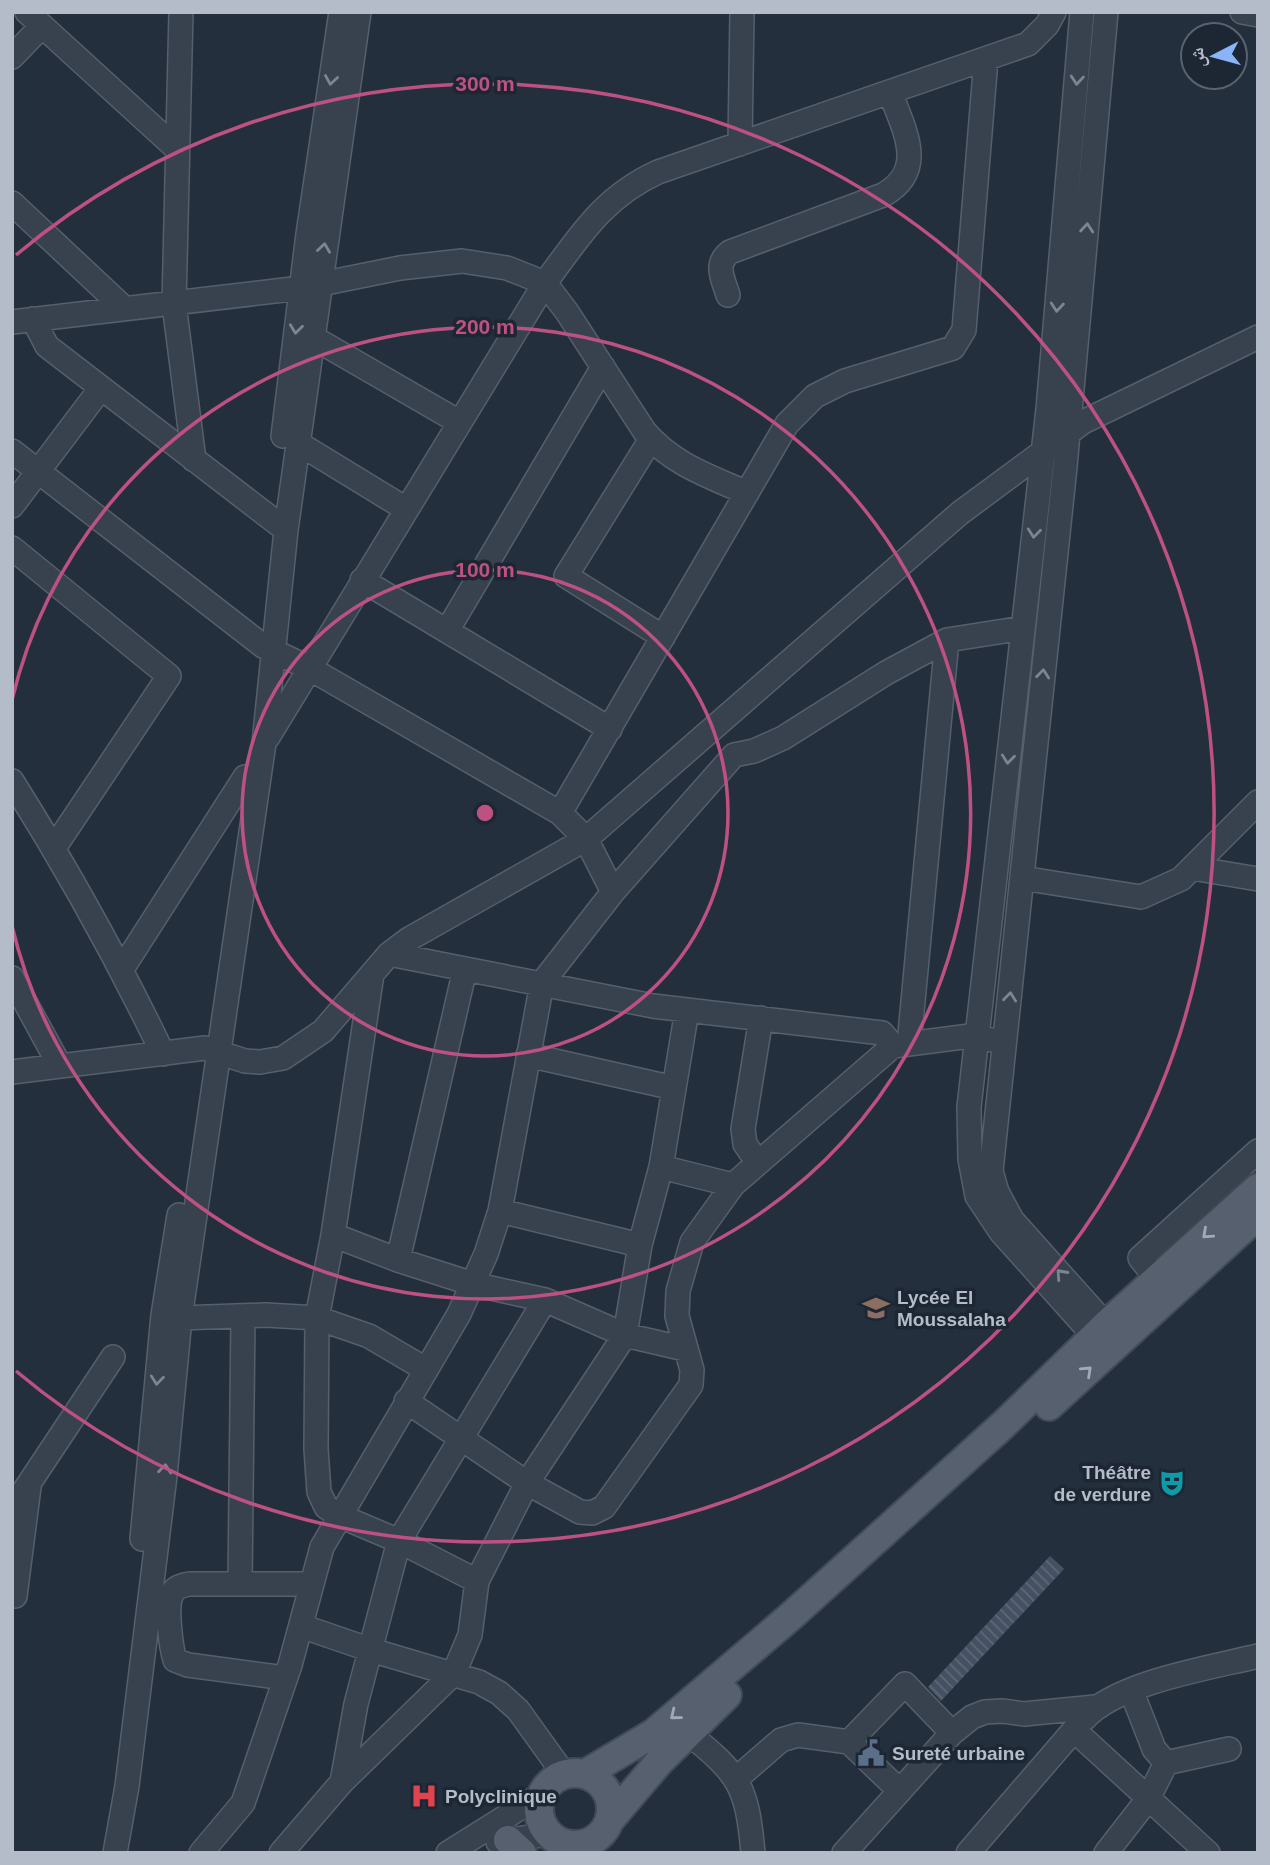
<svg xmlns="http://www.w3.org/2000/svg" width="1270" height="1865" font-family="Helvetica,'Noto Naskh Arabic',sans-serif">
<defs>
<pattern id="building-back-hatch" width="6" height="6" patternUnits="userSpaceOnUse" patternTransform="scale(1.75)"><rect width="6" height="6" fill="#455162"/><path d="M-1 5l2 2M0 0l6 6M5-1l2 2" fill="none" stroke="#5d6877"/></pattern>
</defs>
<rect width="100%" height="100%" fill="#242f3e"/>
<!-- building -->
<path fill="url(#building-back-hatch)" d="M 1050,1556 L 1064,1569 L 941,1701 L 928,1687 Z"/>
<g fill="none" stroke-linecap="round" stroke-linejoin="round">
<defs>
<path id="minor" d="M 27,12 L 177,149
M 181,12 L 174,304 L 194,460
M 1082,12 L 1048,409 L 969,1107 L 970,1159 L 977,1196 L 1001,1232 L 1095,1337
M 1106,12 L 1065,467 L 991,1171 L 997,1192 L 1012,1220 L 1106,1325
M 1242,12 L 1258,15
M 12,57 L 42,26
M 740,144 L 742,12
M 12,203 L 124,308
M 728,295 C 723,279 714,264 730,252 L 883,195 C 928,170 904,130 890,92
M 33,319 L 47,346 L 286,530
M 12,322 L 301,288 L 400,268 L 462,261 L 507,268 L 545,283 L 567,312 L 645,432 C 672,464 709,476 747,493
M 312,337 L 459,422
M 283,436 L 308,234 L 341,12
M 651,439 L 566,576 L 663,637
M 298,443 L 406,509
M 12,451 L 263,646 L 309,668 L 560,813 L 586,839 L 613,892
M 12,506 L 101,388
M 12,548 L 169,676 L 54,848
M 362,580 L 610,729
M 447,631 L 603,367
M 268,737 L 545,283 C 579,237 603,197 658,172 L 1028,44 L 1047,25 L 1054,12
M 12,781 C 68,870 118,960 163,1054
M 560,813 L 787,424 L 815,396 L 845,381 L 953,348 L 964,330 L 986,59
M 1192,868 L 1258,879
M 1022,878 L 1141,897 L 1181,879 L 1258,802
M 389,954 L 653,1006 L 882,1033 L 893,1046
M 122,969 L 245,777
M 372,974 L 333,1235 L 317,1318 L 316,1449 L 319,1492 L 326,1507 L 340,1516 L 399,1541 L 477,1581
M 12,978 L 60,1066
M 909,1044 L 947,640
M 528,1055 L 674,1088
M 12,1072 L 205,1048 L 245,1061 L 260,1062 L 283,1058 L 323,1031 L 389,954 L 409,939 L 586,839 L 960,513 L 1083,422 L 1258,337
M 758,1163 L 745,1144 L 743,1129 L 761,1018
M 661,1167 L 733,1185
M 500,1211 L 640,1245
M 333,1235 L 398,1260 L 473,1284 L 545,1300 L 625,1335 L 685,1349
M 398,1260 L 465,969
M 1157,1279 L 1140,1258 L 1258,1151
M 166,1316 L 180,1318 L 266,1315 L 317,1318 L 369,1336 L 425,1369
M 406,1401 L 527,1483 L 580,1512 L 592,1513 L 604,1507 L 691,1385 L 692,1370 L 677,1316 L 678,1291 L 692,1242 L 733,1185 L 893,1046 L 970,1036 L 992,1040
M 12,1509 L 113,1357
M 142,1539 L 163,1315 L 179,1215
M 240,1584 L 243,1316
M 12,1596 L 15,1596 L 29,1487
M 301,1626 L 371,1650 L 479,1682 L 499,1693 L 518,1710 L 564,1774
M 285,1678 L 188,1665 L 175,1660 C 171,1648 166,1608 171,1596 C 174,1587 181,1586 189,1584 L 312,1584
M 1131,1690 L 1154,1749 L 1166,1763 L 1229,1749
M 1085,1718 C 1119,1682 1209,1668 1258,1656
M 688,1733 C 740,1775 747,1786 753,1853
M 849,1742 L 905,1684 L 952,1733
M 736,1779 L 781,1740 L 798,1735 L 849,1742 L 900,1791
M 342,1782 L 356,1704 L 399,1541 L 545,1300
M 498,1842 L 548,1834
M 115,1853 L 127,1786 L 165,1476 L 180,1318 L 264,743 L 286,530 L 359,12
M 201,1853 L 243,1803 L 290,1665 L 322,1547 L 459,1314 L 486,1254 L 500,1211 L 542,983 L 613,892 L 734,755 L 754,751 L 783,738 L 886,673 L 947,640 L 1023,628
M 281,1853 L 342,1782 L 454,1673 L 470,1635 L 477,1581 L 527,1483 L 625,1335 L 640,1245 L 661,1167 L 687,1010
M 448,1853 L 542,1794
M 844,1853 L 952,1733 L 972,1717 L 985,1712 L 1003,1711 L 1024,1714 L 1095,1707
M 968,1853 L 1074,1730 L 1208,1853
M 1106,1853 L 1148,1799 L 1166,1763"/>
<path id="major" d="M 1049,1406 L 1258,1215
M539 1809a36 36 0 1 1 72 0a36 36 0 1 1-72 0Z
M 585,1774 L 654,1733 L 790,1617 L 1003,1425 L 1106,1325 L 1258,1188
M 609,1821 L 659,1762 L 727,1695
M 508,1840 L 522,1853"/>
</defs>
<!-- minor casing -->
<use href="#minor" stroke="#565f6c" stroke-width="26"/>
<!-- major casing -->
<use href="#major" stroke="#414a57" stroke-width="32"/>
<!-- minor -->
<use href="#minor" stroke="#38414e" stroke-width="23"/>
<!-- major -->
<use href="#major" stroke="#56606e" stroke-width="28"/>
</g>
<!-- one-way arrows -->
<defs><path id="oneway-chevron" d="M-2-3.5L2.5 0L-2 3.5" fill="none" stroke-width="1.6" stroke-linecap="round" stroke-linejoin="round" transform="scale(1.75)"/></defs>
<g stroke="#7c8592">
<use href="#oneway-chevron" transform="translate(331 80) rotate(99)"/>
<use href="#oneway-chevron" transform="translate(1077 80) rotate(95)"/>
<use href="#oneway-chevron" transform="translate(1087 228) rotate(-85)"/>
<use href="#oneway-chevron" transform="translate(324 248) rotate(-82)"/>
<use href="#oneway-chevron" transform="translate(1057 307) rotate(95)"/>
<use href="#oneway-chevron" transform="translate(296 329) rotate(97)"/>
<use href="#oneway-chevron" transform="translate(1034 533) rotate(96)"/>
<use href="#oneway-chevron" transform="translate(1043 674) rotate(-84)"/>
<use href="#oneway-chevron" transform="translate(1008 759) rotate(96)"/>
<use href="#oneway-chevron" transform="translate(1010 997) rotate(-84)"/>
<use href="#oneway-chevron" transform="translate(1061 1274) rotate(-132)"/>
<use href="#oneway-chevron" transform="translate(157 1380) rotate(96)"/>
<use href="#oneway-chevron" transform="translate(165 1469) rotate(-84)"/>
</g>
<g stroke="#a1aab7">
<use href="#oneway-chevron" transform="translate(1207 1234) rotate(138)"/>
<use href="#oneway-chevron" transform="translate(1087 1371) rotate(-43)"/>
<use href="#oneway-chevron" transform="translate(675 1715) rotate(141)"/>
</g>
<!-- distance rings -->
<g fill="none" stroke="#bd5182" stroke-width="3.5">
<circle cx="485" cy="813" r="243"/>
<path d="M12 700A486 486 0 1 1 12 926"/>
<path d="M16 255A729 729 0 1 1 16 1371"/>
</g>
<!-- icons -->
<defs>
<symbol id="school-bare" viewBox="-9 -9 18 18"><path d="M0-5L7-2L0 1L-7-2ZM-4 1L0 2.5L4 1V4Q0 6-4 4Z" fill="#8d6e63" stroke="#1d2633" stroke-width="2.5" paint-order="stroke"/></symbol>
<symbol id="theatre-bare" viewBox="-9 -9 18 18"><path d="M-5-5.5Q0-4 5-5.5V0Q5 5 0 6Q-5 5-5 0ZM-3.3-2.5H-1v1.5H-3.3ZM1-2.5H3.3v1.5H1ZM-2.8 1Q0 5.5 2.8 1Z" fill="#0f9aa8" stroke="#1d2633" stroke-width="2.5" paint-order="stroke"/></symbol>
<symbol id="civic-bare" viewBox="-9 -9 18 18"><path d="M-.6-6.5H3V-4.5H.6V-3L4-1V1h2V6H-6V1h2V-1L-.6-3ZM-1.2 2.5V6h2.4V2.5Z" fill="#5c6f8a" stroke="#1d2633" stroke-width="2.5" paint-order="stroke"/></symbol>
<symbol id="hospital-bare" viewBox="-9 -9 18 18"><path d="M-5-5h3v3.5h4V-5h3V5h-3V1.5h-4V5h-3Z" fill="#e0444e" stroke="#1d2633" stroke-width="2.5" paint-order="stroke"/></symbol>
</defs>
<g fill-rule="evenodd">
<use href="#school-bare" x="857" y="1289" width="38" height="38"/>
<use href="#theatre-bare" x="1153" y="1464" width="38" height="38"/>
<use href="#civic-bare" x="852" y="1734" width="38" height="38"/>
<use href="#hospital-bare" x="405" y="1777" width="38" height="38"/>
</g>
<g text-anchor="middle" stroke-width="7" stroke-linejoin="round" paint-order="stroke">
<!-- poi labels -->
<g font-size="19" font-weight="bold" fill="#b4bcc9" stroke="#1d2633" text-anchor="start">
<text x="897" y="1304">Lycée El<tspan x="897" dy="22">Moussalaha</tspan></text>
<text x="1151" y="1479" text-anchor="end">Théâtre<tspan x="1151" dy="22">de verdure</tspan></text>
<text x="892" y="1760">Sureté urbaine</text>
<text x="445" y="1803">Polyclinique</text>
</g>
</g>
<circle cx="485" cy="813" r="10" fill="#bd5182" stroke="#1d2633" stroke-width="3.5"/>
<g font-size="21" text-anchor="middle" font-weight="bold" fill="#bd5182" stroke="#1d2633" stroke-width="7" stroke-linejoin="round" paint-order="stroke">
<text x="485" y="91">300 m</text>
<text x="485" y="334">200 m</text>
<text x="485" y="577">100 m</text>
</g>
<!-- border -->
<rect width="1270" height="1865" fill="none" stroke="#b4bcc9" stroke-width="28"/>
<!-- north arrow -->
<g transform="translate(1214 56) rotate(264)"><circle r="33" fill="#1d2633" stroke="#59626f" stroke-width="2"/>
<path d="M0-5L12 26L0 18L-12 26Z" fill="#8ab4f8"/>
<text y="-10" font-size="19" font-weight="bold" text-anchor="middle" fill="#b4bcc9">ش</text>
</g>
</svg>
